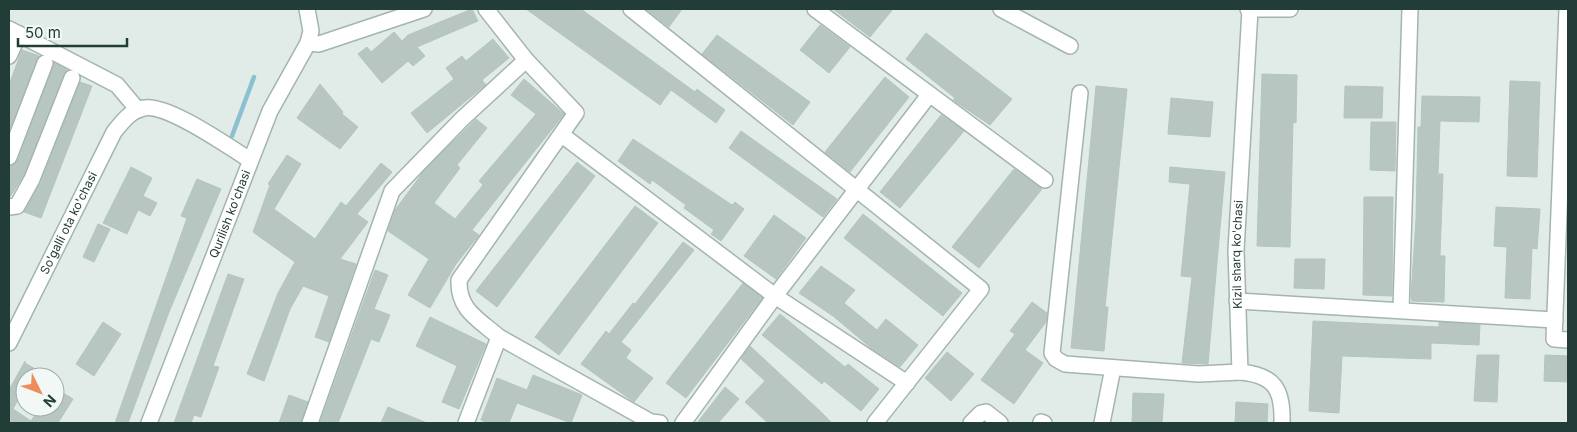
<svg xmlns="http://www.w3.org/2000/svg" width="1577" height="432" font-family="Inter,sans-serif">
<rect width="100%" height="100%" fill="#e1ece8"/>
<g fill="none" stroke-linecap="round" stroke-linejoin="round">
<!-- stream -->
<path stroke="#8ac0d0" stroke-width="4.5" d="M 232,136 L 254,77"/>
</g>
<!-- building -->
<path fill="#b7c6c1" stroke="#b4c5bf" d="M 472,9 L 478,21 L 417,47 L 425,56 L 413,66 L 408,61 L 382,83 L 358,54 L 367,47 L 371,52 L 394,32 L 402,41 L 408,35 Z
M 526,9 L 581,9 L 695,92 L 697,89 L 725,110 L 716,123 L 671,90 L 660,105 Z
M 646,9 L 682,9 L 669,27 Z
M 833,9 L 893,9 L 870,37 Z
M 820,25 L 850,47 L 829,73 L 800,50 Z
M 926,33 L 1012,99 L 990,125 L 953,100 L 955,98 L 906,59 Z
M 717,35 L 810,102 L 793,125 L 702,54 Z
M 493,39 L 509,58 L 482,80 L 486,85 L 484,86 L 427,133 L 411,113 L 454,79 L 446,68 L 462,56 L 466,61 Z
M 22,50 L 39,56 L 9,131 L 9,85 Z
M 54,63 L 67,69 L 24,175 L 10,197 L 9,166 L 14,165 L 18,160 Z
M 1262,74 L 1297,75 L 1296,123 L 1293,122 L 1290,247 L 1257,246 Z
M 885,77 L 909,97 L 850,172 L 825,152 Z
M 524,79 L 564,114 L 472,230 L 479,235 L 456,264 L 430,308 L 408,295 L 429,259 L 388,231 L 395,210 L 424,171 L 476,119 L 487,128 L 457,165 L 460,168 L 434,203 L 455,219 L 483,185 L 479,181 L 536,114 L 511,95 Z
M 1510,81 L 1540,82 L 1537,177 L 1507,176 Z
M 80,82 L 92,86 L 41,218 L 24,212 L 41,182 Z
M 320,84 L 343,112 L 342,114 L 358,127 L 340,149 L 297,118 Z
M 1096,86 L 1127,89 L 1105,307 L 1108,307 L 1104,351 L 1071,348 Z
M 1345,86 L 1383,87 L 1382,118 L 1344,118 Z
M 1422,96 L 1480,97 L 1479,122 L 1440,121 L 1438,174 L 1443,174 L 1440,256 L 1445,256 L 1444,302 L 1412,301 L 1411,296 L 1416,219 L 1418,127 L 1421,127 Z
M 1171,98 L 1213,102 L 1210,137 L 1168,134 Z
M 941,115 L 964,131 L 900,208 L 880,192 Z
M 1371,122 L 1396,122 L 1395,171 L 1370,170 Z
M 741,131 L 837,199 L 823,217 L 729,148 Z
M 633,139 L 732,205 L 735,202 L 744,209 L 721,241 L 711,234 L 714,230 L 684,208 L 686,205 L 652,180 L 650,184 L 618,161 Z
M 287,155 L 301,164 L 274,209 L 315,239 L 341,202 L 346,206 L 381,163 L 392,172 L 357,214 L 368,222 L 340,259 L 356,264 L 329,342 L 315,337 L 329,296 L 303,286 L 290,309 L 264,381 L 247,374 L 278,293 L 295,262 L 253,232 L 270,185 L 268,184 Z
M 577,162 L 595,176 L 497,307 L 476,291 Z
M 131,167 L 152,178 L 143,196 L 157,203 L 150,216 L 138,210 L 127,234 L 103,223 Z
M 1170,167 L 1225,172 L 1208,364 L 1182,363 L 1192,277 L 1181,276 L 1190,184 L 1169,182 Z
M 1014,169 L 1042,189 L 979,268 L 952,247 Z
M 197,179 L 221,189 L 169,312 L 128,423 L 115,423 L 187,218 L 181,216 Z
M 1364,197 L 1393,197 L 1392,296 L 1363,295 Z
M 635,206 L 658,223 L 559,355 L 535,337 Z
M 1496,207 L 1540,209 L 1537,249 L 1532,248 L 1530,299 L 1505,298 L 1507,247 L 1494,246 Z
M 863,214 L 962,293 L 943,316 L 844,238 Z
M 774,215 L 806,238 L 776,279 L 744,256 Z
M 98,224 L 110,229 L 94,262 L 83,257 Z
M 683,242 L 694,250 L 621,342 L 631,350 L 626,358 L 653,378 L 634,402 L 581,364 L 606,331 L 609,334 L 633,303 L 635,304 Z
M 1295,259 L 1325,259 L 1324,289 L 1294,288 Z
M 821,266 L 855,290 L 844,303 L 877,330 L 886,319 L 918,345 L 900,367 L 871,348 L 833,316 L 799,293 Z
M 375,270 L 388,275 L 374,309 L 390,315 L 379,342 L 371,339 L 338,423 L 320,423 Z
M 228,274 L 244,279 L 213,366 L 219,367 L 201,417 L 194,415 L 191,423 L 174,423 Z
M 743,283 L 762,298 L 686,398 L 666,383 Z
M 1032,302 L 1047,313 L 1046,322 L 1025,350 L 1043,363 L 1014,404 L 981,380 L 1015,334 L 1010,331 Z
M 780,314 L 845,367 L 848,364 L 879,389 L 861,411 L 824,381 L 822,384 L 762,335 Z
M 430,317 L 486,344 L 459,409 L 442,402 L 457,366 L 416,346 Z
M 1313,321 L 1439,327 L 1439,322 L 1480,325 L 1479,345 L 1431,343 L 1431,359 L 1342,356 L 1339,413 L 1309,411 Z
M 103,322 L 121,334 L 94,376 L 76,364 Z
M 750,346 L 820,411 L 832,423 L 768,423 L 745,402 L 765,381 L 741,359 Z
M 947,352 L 974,374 L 951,401 L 925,378 Z
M 1477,355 L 1499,355 L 1497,402 L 1474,401 Z
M 1545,355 L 1568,356 L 1568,382 L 1544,381 Z
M 25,361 L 25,363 L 35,369 L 31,377 L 25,377 L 25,387 L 13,409 L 31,421 L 40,407 L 55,407 L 55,388 L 73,399 L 58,423 L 9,423 L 9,390 Z
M 533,375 L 582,395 L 571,423 L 517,403 L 509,423 L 488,423 L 481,420 L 497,378 L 527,390 Z
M 725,387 L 739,399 L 718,423 L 697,423 Z
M 1133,393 L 1164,394 L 1162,423 L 1132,423 Z
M 289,395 L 308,402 L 301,423 L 279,423 Z
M 1236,402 L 1268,404 L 1267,423 L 1235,423 Z
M 388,407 L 427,423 L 381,423 Z"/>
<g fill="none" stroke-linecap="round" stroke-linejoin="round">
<defs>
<g id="minor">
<path d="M 631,9 L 981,289 L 875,423"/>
<path d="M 815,9 L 1045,180"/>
<path d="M 1001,9 L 1070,46"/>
<path d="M 1248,9 L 1290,9"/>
<path d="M 1567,9 L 1554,339 L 1568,340"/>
<path d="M 9,29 L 117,85 L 138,110"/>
<path d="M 308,43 L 319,44 L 424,9"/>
<path d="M 9,56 L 19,34"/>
<path id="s1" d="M 1080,93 L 1052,353 L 1056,359 L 1065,364 L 1199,374 L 1240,372 L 1236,250 L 1250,10"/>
<path d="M 562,135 L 775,296 L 907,383"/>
<path d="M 9,157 L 45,63"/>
<path d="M 9,207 L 17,206 L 32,179 L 72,78"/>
<path d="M 1237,301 L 1555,320"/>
<path d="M 1401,310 L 1410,9"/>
<path d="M 499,337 L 651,422 L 660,423"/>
<path id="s2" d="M 9,343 L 114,132 C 122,122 131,110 144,108 C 167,103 229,147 250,160"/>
<path d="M 1240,372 C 1275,375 1283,390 1282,423"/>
<path d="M 1041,422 L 1044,423"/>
<path id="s3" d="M 149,423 L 270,111 L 308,43 L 311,31 L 307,9"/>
<path d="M 310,423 L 392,191 L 462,119 L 526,60"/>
<path d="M 466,423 L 499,337 C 478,319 458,310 459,280 L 576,113 L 526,60 L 486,9"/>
<path d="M 683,423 L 775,296 L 929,95"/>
<path d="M 971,423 L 981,413 L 986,412 L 1000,423"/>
<path d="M 1102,423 L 1113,368"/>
</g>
</defs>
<!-- minor casing -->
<use href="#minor" stroke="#a4b4af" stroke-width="18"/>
<!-- minor -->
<use href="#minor" stroke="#fff" stroke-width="15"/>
</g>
<g text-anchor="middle" stroke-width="4.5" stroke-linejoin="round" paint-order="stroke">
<!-- street labels -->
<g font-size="12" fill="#223c37" stroke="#f2f8f5">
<text dy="4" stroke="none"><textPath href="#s3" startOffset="224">Qurilish ko'chasi</textPath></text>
<text dy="4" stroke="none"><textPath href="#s2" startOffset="134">So'galli ota ko'chasi</textPath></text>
<text dy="4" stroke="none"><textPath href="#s1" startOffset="572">Kizil sharq ko'chasi</textPath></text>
</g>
</g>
<!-- border -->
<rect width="1577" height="432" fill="none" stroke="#223c37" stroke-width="20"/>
<!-- north arrow -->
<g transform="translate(40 392) rotate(132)"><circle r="24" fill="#f2f8f5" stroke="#9fada9"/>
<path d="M0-4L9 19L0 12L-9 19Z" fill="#f08b5b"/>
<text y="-8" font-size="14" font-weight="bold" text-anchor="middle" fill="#223c37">N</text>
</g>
<!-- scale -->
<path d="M18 38v8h109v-8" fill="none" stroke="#223c37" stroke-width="2.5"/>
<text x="25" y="38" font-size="15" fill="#223c37" stroke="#f2f8f5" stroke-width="4" paint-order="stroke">50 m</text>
</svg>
